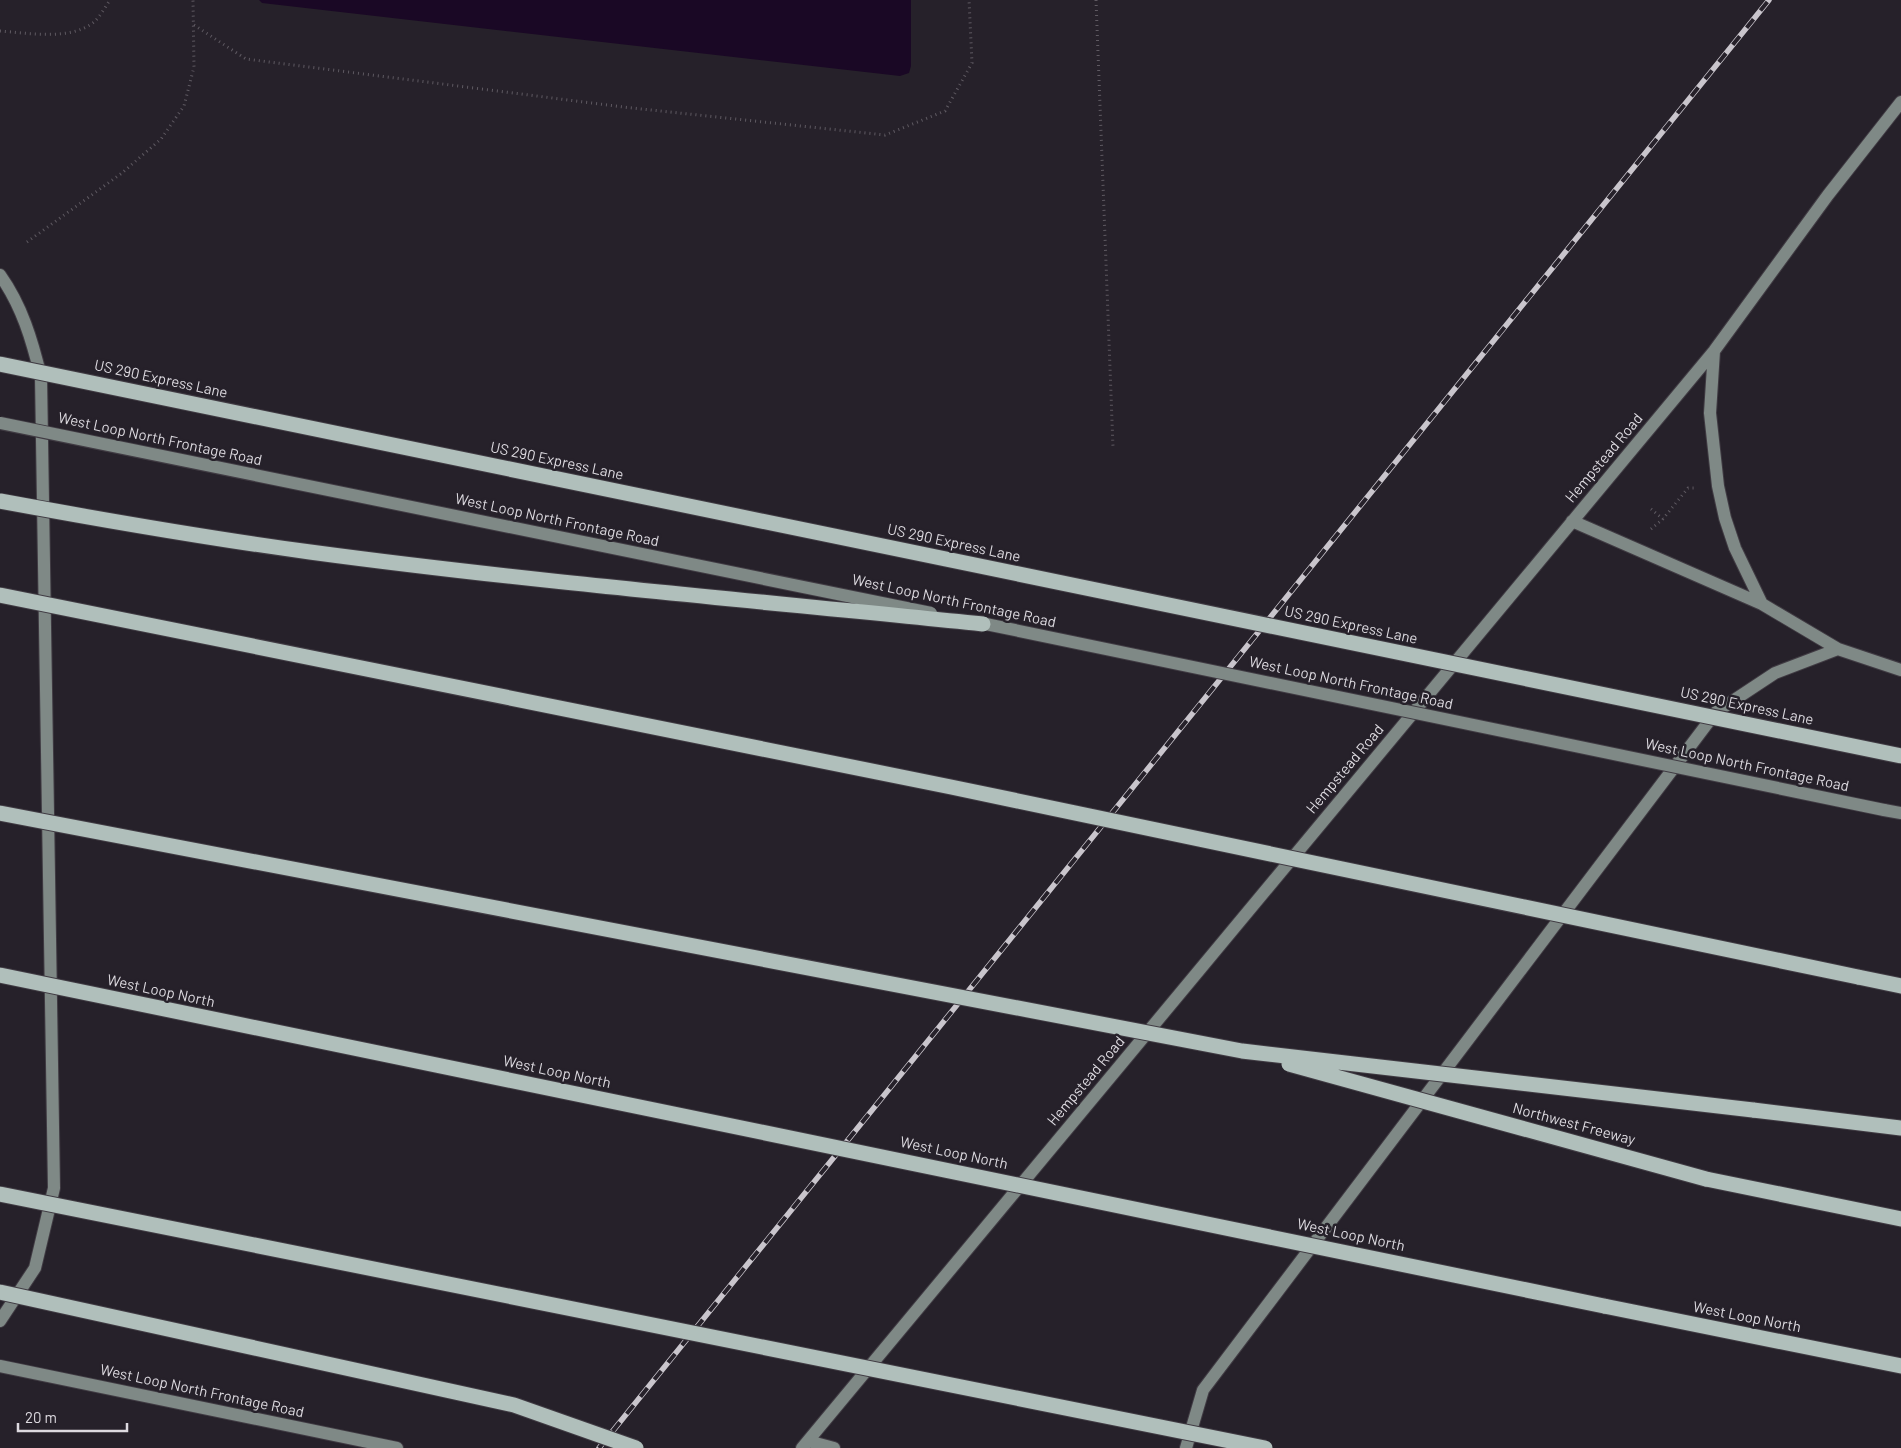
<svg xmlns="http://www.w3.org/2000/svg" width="1901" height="1448" font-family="Barlow,sans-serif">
<rect width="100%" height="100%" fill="#26212a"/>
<!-- water -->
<path fill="#1a0825" d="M 259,0 L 911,0 L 911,66 L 909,73 L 900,76 L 262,3 Z"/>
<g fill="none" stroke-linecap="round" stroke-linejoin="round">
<defs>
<path id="secondary" d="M 0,275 C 22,306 32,340 41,377 L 54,1188 L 35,1268 L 0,1321
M 1714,351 L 1710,413 L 1718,486 L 1725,518 L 1735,548 L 1762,604
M 1572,521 L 1762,604 L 1838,649 L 1901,670
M 1884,810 L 1901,813
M 0,1366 L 397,1448
M 808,1441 L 834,1448
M 802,1448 L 1714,351 L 1828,195 L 1901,102
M 1186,1448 L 1203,1390 L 1716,712 L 1775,673 L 1838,649"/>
<path id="motorway" d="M 1858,977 L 1901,986
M 1753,1110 L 1901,1128
M 1706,1179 L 1901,1219
M 1604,1306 L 1901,1366"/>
</defs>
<!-- secondary casing -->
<use href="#secondary" stroke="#403b43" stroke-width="14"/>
<!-- motorway casing -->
<use href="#motorway" stroke="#403b43" stroke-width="17"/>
<!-- path -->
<path stroke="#5f5a62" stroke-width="3" stroke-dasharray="1 4" stroke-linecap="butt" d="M 1096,0 L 1113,447
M 194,25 L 246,59 L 623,107 L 885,135 L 945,111 L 972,63 L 969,0
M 0,31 C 28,33 71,41 94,22 C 100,17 105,7 110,0
M 27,242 L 122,173 L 161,139 L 184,106 L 194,67 L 193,0
M 1651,509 L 1663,519
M 1651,529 L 1663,519 L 1688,488 L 1694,488"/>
<!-- secondary -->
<use href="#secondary" stroke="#7f8986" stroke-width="12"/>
<!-- motorway -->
<use href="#motorway" stroke="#b0bfbb" stroke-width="15"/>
<defs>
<path id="rail" d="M 599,1448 L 1769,0"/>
</defs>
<!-- rail casing -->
<use href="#rail" stroke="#c9c5cc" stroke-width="5.5"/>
<!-- rail -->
<use href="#rail" stroke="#26212a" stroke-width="4" stroke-dasharray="11" stroke-linecap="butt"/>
<defs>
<path id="secondary-bridge" d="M 0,423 L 931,613
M 976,622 L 1884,810"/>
<path id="motorway-bridge" d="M 0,364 L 1901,756
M 0,501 C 103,520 206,538 310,552 C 533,582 759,601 983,624
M 0,595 L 951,787 L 1858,977
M 0,813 L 1242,1051 L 1753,1110
M 0,975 L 1604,1306
M 1289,1064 L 1706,1179
M 0,1194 L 1265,1448
M 0,1292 L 514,1405 L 636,1448"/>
</defs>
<!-- secondary-bridge casing -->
<use href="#secondary-bridge" stroke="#403b43" stroke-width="14" stroke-linecap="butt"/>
<!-- motorway-bridge casing -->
<use href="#motorway-bridge" stroke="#403b43" stroke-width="17" stroke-linecap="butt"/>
<!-- secondary-bridge -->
<use href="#secondary-bridge" stroke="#7f8986" stroke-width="12"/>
<!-- motorway-bridge -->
<use href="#motorway-bridge" stroke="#b0bfbb" stroke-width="15"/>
</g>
<g text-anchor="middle" stroke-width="5" stroke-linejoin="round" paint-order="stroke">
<!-- street labels -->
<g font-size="15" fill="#dddae0" stroke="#26212a">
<text transform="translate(161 379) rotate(12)" y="5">US 290 Express Lane</text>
<text transform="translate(160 439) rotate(12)" y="5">West Loop North Frontage Road</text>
<text transform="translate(1604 458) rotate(-50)" y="5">Hempstead Road</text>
<text transform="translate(557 461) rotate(12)" y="5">US 290 Express Lane</text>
<text transform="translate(557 520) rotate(12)" y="5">West Loop North Frontage Road</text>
<text transform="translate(954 543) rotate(12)" y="5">US 290 Express Lane</text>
<text transform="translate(954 601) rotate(12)" y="5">West Loop North Frontage Road</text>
<text transform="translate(1351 625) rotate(12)" y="5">US 290 Express Lane</text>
<text transform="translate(1351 683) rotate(12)" y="5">West Loop North Frontage Road</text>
<text transform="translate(1747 706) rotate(12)" y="5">US 290 Express Lane</text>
<text transform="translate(1747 765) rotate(12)" y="5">West Loop North Frontage Road</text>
<text transform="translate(1345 769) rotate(-50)" y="5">Hempstead Road</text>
<text transform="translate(161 991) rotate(12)" y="5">West Loop North</text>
<text transform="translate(557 1072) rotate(12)" y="5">West Loop North</text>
<text transform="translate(1086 1081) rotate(-50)" y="5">Hempstead Road</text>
<text transform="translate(1574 1124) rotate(15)" y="5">Northwest Freeway</text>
<text transform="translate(954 1153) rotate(12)" y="5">West Loop North</text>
<text transform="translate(1351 1235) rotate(12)" y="5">West Loop North</text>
<text transform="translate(1747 1317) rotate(11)" y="5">West Loop North</text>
<text transform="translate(202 1391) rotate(12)" y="5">West Loop North Frontage Road</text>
</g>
</g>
<!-- scale -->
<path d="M18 1423v8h109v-8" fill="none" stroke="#dddae0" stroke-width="2.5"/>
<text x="25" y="1423" font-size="15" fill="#dddae0" stroke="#26212a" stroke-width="4" paint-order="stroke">20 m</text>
</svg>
